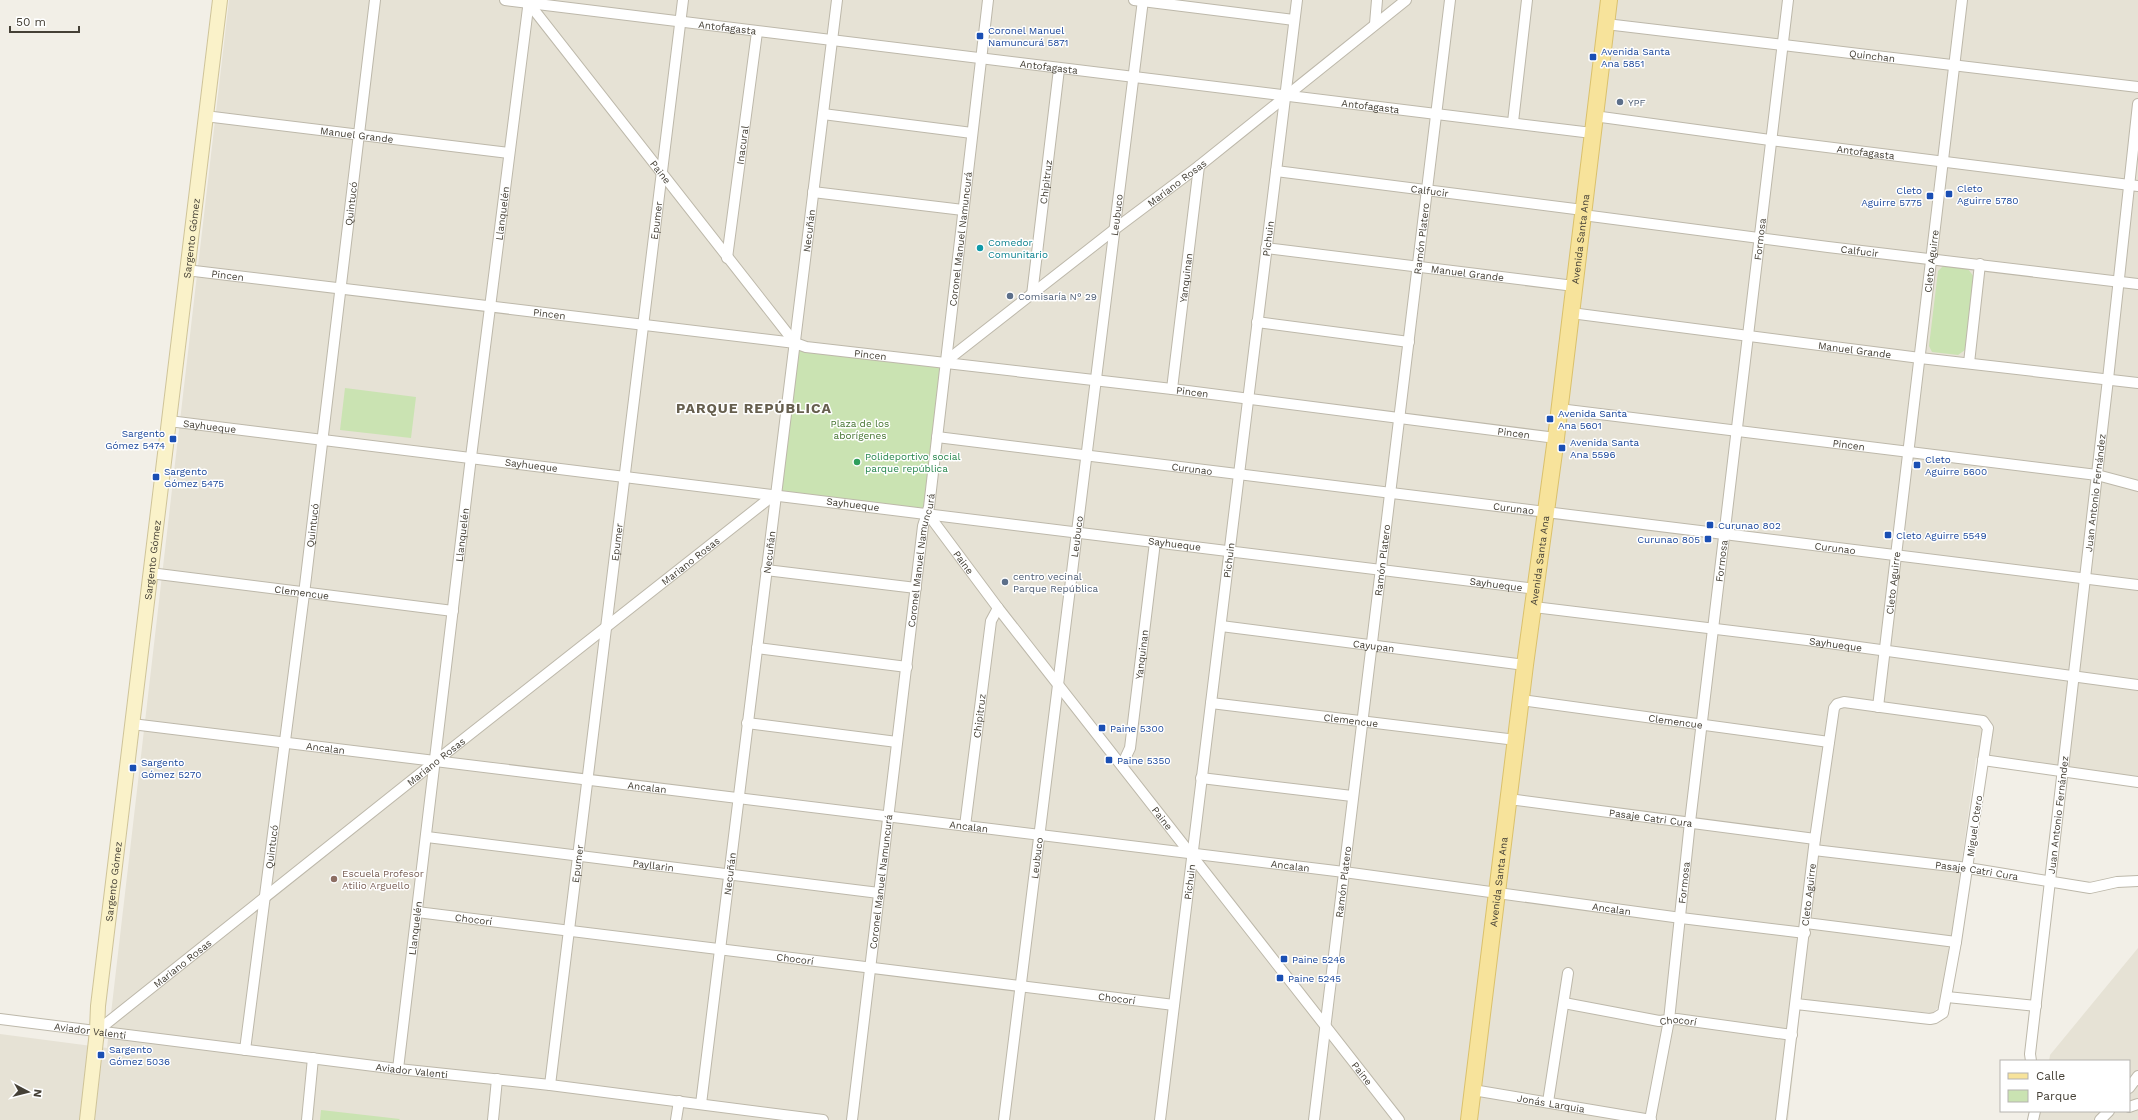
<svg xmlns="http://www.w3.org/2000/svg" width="2138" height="1120" font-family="'Work Sans',sans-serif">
<rect width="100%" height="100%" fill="#f2efe7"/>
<!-- residential -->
<path fill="#e6e2d5" d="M 229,0 L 2138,0 L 2138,778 L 1976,758 L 1942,1003 L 1933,1013 L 1801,1001 L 1788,1120 L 0,1120 L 0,1034 L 107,1048 Z
M 2138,948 L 2138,1120 L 2036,1120 L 2038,1111 L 2129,1111 L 2129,1061 L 2049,1061 L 2050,1055 Z"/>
<!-- green -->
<path fill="#cae3b2" d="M 1943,266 L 1968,269 L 1974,277 L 1965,350 L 1958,355 L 1932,352 L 1929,346 L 1938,271 Z
M 795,343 L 945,362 L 928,514 L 775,494 Z
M 345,388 L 416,397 L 411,438 L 340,430 Z
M 321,1110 L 400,1119 L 399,1120 L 320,1120 Z"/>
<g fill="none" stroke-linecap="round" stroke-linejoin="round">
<defs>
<g id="street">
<path id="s1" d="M 505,0 L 1592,133"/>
<path d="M 1134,0 L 1294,20"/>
<path id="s2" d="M 527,1 L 795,343"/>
<path d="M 1375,24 L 1377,0"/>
<path id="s3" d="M 1606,24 L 2138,87"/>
<path d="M 823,114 L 972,133"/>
<path id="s4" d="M 205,116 L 509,153"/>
<path id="s5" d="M 1594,116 L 1770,140 L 2138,186"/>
<path d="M 1513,122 L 1527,0"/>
<path id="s6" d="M 1276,171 L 1583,210"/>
<path d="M 813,192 L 963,210"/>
<path id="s7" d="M 1583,215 L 1828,247 L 2138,284"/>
<path id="s8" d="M 1266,248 L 1574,286"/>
<path id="s9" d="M 727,258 L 757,32"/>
<path id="s10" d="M 186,270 L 795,343 L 806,347 L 1172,389 L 1556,438"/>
<path id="s11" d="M 1032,295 L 1059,69"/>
<path id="s12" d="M 1571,313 L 1920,358 L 2138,383"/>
<path d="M 1257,322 L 1409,342"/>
<path id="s13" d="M 945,362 L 1115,229 L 1199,166 L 1406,0"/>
<path d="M 1969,363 L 1980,264"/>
<path id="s14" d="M 1172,389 L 1199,166"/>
<path id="s15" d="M 1559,409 L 2097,475 L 2138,486"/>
<path id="s16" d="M 169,421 C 625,476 1081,531 1536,589"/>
<path id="s17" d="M 937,437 L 2138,585"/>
<path id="s18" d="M 928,514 L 998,608 L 1399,1120"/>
<path d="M 766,570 L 916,588"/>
<path id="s19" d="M 150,573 L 453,611"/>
<path id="s20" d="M 1534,607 L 1807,640 L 2138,685"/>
<path id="s21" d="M 1221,626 L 1525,665"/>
<path d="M 757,648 L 907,667"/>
<path id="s22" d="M 1521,700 L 1829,742"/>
<path id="s23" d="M 1211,703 L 1516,740"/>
<path id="s24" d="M 1878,707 L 1962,0"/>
<path d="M 747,723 L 897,742"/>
<path id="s25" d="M 132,724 L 1344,872 L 1681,918 L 1805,933"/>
<path d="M 1983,760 L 2138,782"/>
<path id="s26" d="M 1122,765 L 1130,748 L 1155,542"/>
<path d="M 1201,778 L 1352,796"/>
<path id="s27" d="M 1509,799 L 1815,839"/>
<path id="s28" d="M 965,826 L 991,621 L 998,608"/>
<path id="s29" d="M 427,837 L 879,893"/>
<path id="s30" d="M 1814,850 L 1968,868 L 2090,888 L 2117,882 L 2138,881"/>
<path id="s31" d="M 417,912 L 1174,1005"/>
<path d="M 1806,923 L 1956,942"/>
<path d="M 1947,997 L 2036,1006"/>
<path id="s32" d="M 1564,1003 L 1659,1021 L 1677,1019 L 1792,1035"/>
<path id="s33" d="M 0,1019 L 398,1069 L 550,1085 L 823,1120"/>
<path id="s34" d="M 97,1031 L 436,761 L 775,494"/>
<path id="s35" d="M 245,1050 L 304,594 L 375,0"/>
<path id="s36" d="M 2031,1061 L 2030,1054 L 2108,379 L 2138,104"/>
<path id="s37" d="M 398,1069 L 471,457 L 529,0"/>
<path id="s38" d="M 550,1085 L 683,0"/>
<path d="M 2129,1088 L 2138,1076"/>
<path id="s39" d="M 1473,1090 L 1651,1120"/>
<path d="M 1548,1102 L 1568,973"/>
<path id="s40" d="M 701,1104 L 837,0"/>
<path d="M 2129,1107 L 2138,1104"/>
<path d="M 307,1120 L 313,1058"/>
<path d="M 493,1120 L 497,1079"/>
<path d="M 676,1120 L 679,1101"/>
<path id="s41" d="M 852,1120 L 923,526 L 929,507 L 988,0"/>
<path id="s42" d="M 1004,1120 L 1143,0"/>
<path id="s43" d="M 1160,1120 L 1297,0"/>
<path id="s44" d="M 1314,1120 L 1450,0"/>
<path id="s45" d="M 1650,1120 L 1669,1020 L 1690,822 L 1788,0"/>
<path id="s46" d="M 1781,1120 L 1815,839 L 1834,708 L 1837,704 L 1844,702 L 1983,721 L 1988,728 L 1956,942 L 1943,1013 L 1935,1018 L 1930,1019 L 1796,1004"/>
<path d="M 2033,1120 L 2035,1111"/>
<path d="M 2100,1120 L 2109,1111"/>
</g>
<g id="secondary">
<path id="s47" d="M 87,1120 L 97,1031 L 98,1006 L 220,0"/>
</g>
<g id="primary">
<path id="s48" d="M 1469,1120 L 1525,665 L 1556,438 L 1609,0"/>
</g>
</defs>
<!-- street casing -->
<use href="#street" stroke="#bdb8aa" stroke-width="12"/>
<!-- secondary casing -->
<use href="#secondary" stroke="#cfc499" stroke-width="16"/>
<!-- primary casing -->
<use href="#primary" stroke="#dac16c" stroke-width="18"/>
<!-- street -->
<use href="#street" stroke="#fff" stroke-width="10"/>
<!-- secondary -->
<use href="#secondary" stroke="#faf2c9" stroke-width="14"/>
<!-- primary -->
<use href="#primary" stroke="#f7e39b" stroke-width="16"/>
</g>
<!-- markers -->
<g fill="#1a4fb4" stroke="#fff" stroke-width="1.5">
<rect x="976" y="32" width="8" height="8" rx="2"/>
<rect x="1589" y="53" width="8" height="8" rx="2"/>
<rect x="1945" y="190" width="8" height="8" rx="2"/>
<rect x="1926" y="192" width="8" height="8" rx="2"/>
<rect x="1546" y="415" width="8" height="8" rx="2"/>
<rect x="169" y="435" width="8" height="8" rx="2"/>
<rect x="1558" y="444" width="8" height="8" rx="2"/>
<rect x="1913" y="461" width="8" height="8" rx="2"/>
<rect x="152" y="473" width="8" height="8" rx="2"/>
<rect x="1706" y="521" width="8" height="8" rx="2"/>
<rect x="1884" y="531" width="8" height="8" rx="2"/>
<rect x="1704" y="535" width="8" height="8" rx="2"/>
<rect x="1098" y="724" width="8" height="8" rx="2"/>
<rect x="1105" y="756" width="8" height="8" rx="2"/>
<rect x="129" y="764" width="8" height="8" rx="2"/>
<rect x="1280" y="955" width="8" height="8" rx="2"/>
<rect x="1276" y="974" width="8" height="8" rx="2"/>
<rect x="97" y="1051" width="8" height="8" rx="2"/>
</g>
<g fill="#5c6f8a" stroke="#fff" stroke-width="1.5">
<circle cx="1620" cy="102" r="4"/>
<circle cx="1010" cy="296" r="4"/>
<circle cx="1005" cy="582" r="4"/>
</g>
<circle fill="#0f9aa8" stroke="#fff" stroke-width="1.5" cx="980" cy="248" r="4"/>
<circle fill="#2e9e5b" stroke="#fff" stroke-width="1.5" cx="857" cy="462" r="4"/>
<circle fill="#8d6e63" stroke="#fff" stroke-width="1.5" cx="334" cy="879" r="4"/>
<g text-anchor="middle" stroke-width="3" stroke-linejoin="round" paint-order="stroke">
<!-- street labels -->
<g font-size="10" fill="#454036" stroke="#fff">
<text dy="4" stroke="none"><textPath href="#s1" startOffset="224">Antofagasta</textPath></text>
<text dy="4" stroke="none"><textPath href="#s3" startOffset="268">Quinchan</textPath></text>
<text dy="4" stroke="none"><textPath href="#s1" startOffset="548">Antofagasta</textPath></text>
<text dy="4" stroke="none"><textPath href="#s1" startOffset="872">Antofagasta</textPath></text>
<text dy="4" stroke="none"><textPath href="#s4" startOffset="153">Manuel Grande</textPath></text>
<text dy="4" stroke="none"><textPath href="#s9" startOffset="114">Inacural</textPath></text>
<text dy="4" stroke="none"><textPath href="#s5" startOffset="274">Antofagasta</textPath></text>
<text dy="4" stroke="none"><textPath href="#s2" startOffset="217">Paine</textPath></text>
<text dy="4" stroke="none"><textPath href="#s11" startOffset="114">Chipitruz</textPath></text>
<text dy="4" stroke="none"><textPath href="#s13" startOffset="293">Mariano Rosas</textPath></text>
<text dy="4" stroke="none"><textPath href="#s6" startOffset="155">Calfucir</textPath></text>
<text dy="4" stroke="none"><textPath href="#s35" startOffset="853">Quintucó</textPath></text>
<text dy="4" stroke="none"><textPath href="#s37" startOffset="862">Llanquelén</textPath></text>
<text dy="4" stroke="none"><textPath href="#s42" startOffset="912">Leubuco</textPath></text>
<text dy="4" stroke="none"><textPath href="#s38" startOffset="871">Epumer</textPath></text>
<text dy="4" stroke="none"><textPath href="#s40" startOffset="880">Necuñán</textPath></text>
<text dy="4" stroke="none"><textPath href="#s47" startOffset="888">Sargento Gómez</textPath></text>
<text dy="4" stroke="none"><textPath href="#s43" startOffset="888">Pichuin</textPath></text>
<text dy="4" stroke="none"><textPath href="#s44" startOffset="888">Ramón Platero</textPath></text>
<text dy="4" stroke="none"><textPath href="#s45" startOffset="888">Formosa</textPath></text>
<text dy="4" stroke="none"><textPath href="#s41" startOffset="888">Coronel Manuel Namuncurá</textPath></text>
<text dy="4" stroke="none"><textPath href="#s48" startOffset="888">Avenida Santa Ana</textPath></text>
<text dy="4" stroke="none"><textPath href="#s7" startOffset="279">Calfucir</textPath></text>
<text dy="4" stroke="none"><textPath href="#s24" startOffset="449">Cleto Aguirre</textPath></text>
<text dy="4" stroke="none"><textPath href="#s8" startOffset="203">Manuel Grande</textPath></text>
<text dy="4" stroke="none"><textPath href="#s10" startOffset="42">Pincen</textPath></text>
<text dy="4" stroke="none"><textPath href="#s14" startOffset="112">Yanquinan</textPath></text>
<text dy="4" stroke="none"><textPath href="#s10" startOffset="366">Pincen</textPath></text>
<text dy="4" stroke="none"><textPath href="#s12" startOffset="286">Manuel Grande</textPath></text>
<text dy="4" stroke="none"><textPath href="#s10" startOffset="690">Pincen</textPath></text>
<text dy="4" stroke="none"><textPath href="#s10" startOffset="1014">Pincen</textPath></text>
<text dy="4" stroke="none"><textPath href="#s16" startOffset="41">Sayhueque</textPath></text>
<text dy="4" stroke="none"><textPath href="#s10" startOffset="1338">Pincen</textPath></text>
<text dy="4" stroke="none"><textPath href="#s15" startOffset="292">Pincen</textPath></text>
<text dy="4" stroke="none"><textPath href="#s16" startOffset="365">Sayhueque</textPath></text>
<text dy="4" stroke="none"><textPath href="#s17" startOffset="257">Curunao</textPath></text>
<text dy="4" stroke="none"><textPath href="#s36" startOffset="572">Juan Antonio Fernández</textPath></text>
<text dy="4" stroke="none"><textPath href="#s16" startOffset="689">Sayhueque</textPath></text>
<text dy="4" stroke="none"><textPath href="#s17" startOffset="581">Curunao</textPath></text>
<text dy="4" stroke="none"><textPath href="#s35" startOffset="529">Quintucó</textPath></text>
<text dy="4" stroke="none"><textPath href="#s37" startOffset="538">Llanquelén</textPath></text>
<text dy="4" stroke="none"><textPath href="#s42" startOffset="588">Leubuco</textPath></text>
<text dy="4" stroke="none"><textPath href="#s38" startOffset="547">Epumer</textPath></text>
<text dy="4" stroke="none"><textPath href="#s16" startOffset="1013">Sayhueque</textPath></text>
<text dy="4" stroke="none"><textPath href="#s17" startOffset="905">Curunao</textPath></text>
<text dy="4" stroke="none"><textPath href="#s40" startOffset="556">Necuñán</textPath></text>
<text dy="4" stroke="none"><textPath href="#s47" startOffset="564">Sargento Gómez</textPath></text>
<text dy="4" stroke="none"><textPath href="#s41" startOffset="564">Coronel Manuel Namuncurá</textPath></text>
<text dy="4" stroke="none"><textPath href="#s43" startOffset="564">Pichuin</textPath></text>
<text dy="4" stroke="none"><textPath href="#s44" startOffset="564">Ramón Platero</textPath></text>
<text dy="4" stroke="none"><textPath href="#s48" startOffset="564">Avenida Santa Ana</textPath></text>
<text dy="4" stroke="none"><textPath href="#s45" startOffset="564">Formosa</textPath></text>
<text dy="4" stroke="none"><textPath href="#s34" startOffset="757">Mariano Rosas</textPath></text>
<text dy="4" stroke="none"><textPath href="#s18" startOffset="60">Paine</textPath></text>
<text dy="4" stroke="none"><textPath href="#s24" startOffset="125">Cleto Aguirre</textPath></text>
<text dy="4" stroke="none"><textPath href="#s16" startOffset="1337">Sayhueque</textPath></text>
<text dy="4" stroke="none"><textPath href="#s19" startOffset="153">Clemencue</textPath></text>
<text dy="4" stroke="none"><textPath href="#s20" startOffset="304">Sayhueque</textPath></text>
<text dy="4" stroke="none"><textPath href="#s21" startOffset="154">Cayupan</textPath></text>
<text dy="4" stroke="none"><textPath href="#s26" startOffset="113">Yanquinan</textPath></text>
<text dy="4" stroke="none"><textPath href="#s28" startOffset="111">Chipitruz</textPath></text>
<text dy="4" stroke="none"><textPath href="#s23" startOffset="141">Clemencue</textPath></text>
<text dy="4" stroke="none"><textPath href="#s22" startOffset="156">Clemencue</textPath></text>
<text dy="4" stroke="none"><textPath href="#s25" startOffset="195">Ancalan</textPath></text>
<text dy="4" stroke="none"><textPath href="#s34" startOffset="433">Mariano Rosas</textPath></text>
<text dy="4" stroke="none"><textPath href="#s25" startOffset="519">Ancalan</textPath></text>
<text dy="4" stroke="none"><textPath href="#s36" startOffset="248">Juan Antonio Fernández</textPath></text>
<text dy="4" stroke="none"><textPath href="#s18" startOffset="384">Paine</textPath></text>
<text dy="4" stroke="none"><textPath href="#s27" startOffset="143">Pasaje Catri Cura</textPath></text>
<text dy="4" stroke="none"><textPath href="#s25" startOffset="843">Ancalan</textPath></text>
<text transform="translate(1974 826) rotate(-82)" y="4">Miguel Otero</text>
<text dy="4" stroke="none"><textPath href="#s35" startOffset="205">Quintucó</textPath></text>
<text dy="4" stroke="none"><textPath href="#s42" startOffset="264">Leubuco</textPath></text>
<text dy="4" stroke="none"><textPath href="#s38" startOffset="223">Epumer</textPath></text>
<text dy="4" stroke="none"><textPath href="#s29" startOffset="228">Payllarin</textPath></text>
<text dy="4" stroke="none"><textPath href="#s25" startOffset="1167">Ancalan</textPath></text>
<text dy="4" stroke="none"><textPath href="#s30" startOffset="164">Pasaje Catri Cura</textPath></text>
<text dy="4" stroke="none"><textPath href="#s40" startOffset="232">Necuñán</textPath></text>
<text dy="4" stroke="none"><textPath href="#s47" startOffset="240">Sargento Gómez</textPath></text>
<text dy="4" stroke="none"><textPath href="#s41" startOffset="240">Coronel Manuel Namuncurá</textPath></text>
<text dy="4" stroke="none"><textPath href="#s43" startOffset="240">Pichuin</textPath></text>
<text dy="4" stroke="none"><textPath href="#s44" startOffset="240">Ramón Platero</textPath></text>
<text dy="4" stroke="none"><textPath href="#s48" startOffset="240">Avenida Santa Ana</textPath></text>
<text dy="4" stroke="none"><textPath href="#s45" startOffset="240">Formosa</textPath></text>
<text dy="4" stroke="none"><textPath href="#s46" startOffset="227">Cleto Aguirre</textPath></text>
<text dy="4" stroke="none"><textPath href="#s25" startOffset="1491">Ancalan</textPath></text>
<text dy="4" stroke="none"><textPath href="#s31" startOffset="57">Chocorí</textPath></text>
<text dy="4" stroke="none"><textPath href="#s37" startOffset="142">Llanquelén</textPath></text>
<text dy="4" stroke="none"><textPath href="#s31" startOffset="381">Chocorí</textPath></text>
<text dy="4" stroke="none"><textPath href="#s34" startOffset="109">Mariano Rosas</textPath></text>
<text dy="4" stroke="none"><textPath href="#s31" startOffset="705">Chocorí</textPath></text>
<text dy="4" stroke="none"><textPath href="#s32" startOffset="116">Chocorí</textPath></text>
<text dy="4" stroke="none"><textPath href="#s33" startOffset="91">Aviador Valenti</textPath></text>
<text dy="4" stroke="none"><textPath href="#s33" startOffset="415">Aviador Valenti</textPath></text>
<text dy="4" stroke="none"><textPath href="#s18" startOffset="708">Paine</textPath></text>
<text dy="4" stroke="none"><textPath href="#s39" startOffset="79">Jonás Larquia</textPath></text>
</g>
<!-- transit labels -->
<g font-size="10" fill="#164399" stroke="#fff" text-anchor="start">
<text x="988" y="34">Coronel Manuel<tspan x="988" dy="12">Namuncurá 5871</tspan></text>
<text x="1601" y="55">Avenida Santa<tspan x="1601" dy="12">Ana 5851</tspan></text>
<text x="1957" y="192">Cleto<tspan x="1957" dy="12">Aguirre 5780</tspan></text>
<text x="1922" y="194" text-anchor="end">Cleto<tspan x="1922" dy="12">Aguirre 5775</tspan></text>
<text x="1558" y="417">Avenida Santa<tspan x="1558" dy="12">Ana 5601</tspan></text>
<text x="165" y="437" text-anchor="end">Sargento<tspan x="165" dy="12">Gómez 5474</tspan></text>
<text x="1570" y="446">Avenida Santa<tspan x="1570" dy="12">Ana 5596</tspan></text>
<text x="1925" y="463">Cleto<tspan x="1925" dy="12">Aguirre 5600</tspan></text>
<text x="164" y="475">Sargento<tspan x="164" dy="12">Gómez 5475</tspan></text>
<text x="1718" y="529">Curunao 802</text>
<text x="1896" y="539">Cleto Aguirre 5549</text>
<text x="1700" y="543" text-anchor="end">Curunao 805</text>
<text x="1110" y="732">Paine 5300</text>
<text x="1117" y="764">Paine 5350</text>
<text x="141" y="766">Sargento<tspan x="141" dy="12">Gómez 5270</tspan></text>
<text x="1292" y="963">Paine 5246</text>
<text x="1288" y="982">Paine 5245</text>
<text x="109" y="1053">Sargento<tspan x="109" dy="12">Gómez 5036</tspan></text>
</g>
<!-- service labels -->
<g font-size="10" fill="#4e5e75" stroke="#fff" text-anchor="start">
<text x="1628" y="106">YPF</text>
<text x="1018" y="300">Comisaría N° 29</text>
<text x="1013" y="580">centro vecinal<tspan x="1013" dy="12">Parque República</tspan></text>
</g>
<!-- culture labels -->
<g font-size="10" fill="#0d838f" stroke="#fff" text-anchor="start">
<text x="988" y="246">Comedor<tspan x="988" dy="12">Comunitario</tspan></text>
</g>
<!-- park labels -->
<g font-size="10" fill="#43722e" stroke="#fff">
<text x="860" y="427">Plaza de los<tspan x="860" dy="12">aborígenes</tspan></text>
</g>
<!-- leisure labels -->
<g font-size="10" fill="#27864d" stroke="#fff" text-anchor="start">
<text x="865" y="460">Polideportivo social<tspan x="865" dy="12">parque república</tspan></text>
</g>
<!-- education labels -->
<g font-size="10" fill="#785e54" stroke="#fff" text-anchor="start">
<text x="342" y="877">Escuela Profesor<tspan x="342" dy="12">Atilio Arguello</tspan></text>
</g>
<!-- district labels -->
<g font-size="14" font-weight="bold" letter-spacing="1" fill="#665f4e" stroke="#fff">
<text x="754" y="413">PARQUE REPÚBLICA</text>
</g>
</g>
<!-- legend -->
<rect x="2000" y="1060" width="130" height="52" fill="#ffffff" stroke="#b5b3af"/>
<rect x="2008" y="1073" width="20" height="6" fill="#f7e39b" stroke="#b5b3af"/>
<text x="2036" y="1080" font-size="12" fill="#454036">Calle</text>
<rect x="2008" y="1090" width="20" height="12" fill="#cae3b2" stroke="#b5b3af"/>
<text x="2036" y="1100" font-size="12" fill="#454036">Parque</text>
<!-- north arrow -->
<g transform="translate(28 1092) rotate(97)" stroke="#ffffff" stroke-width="3" paint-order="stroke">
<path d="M0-3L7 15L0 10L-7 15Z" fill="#454036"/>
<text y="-6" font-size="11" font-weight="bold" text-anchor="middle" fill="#454036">N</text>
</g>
<!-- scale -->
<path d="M10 26v6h69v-6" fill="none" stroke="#454036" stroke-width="2"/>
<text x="16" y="26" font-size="12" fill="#454036" stroke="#ffffff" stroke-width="3" paint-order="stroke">50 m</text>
</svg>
